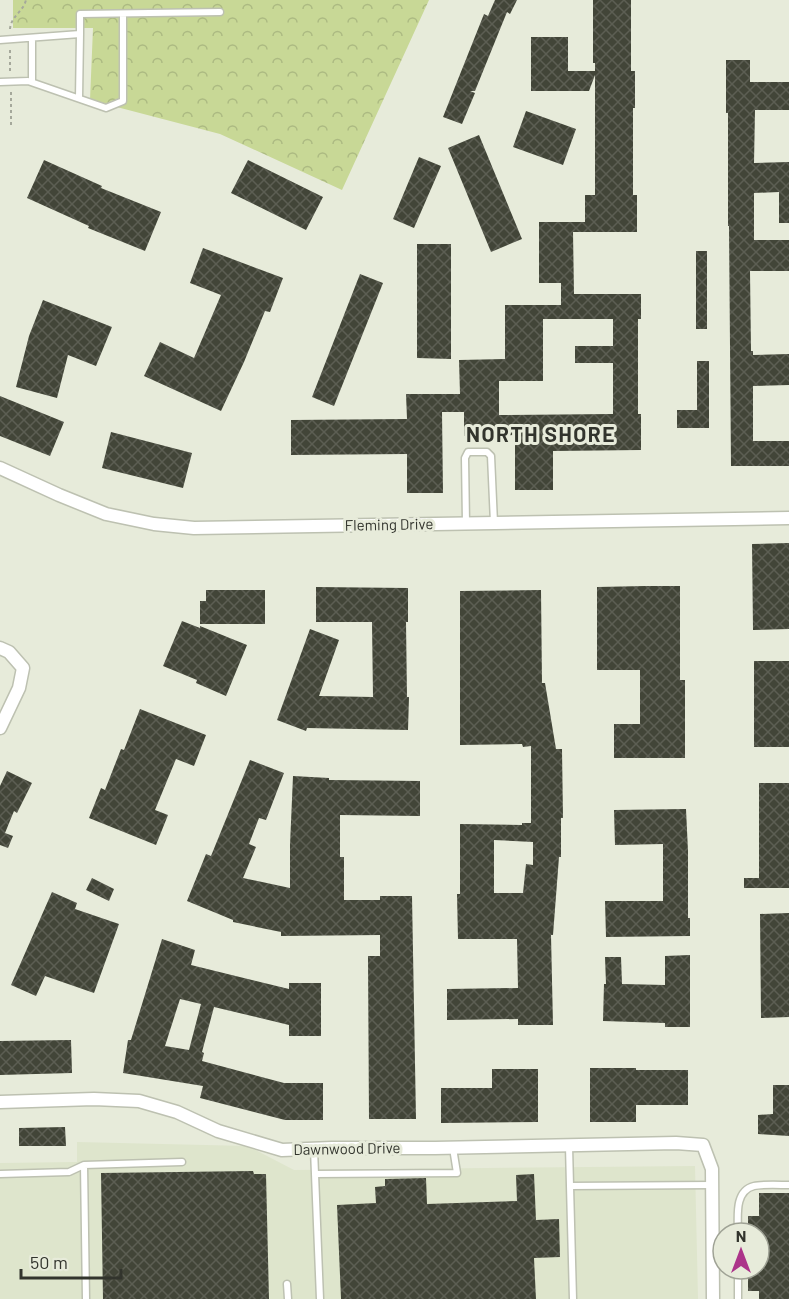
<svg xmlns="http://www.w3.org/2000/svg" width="789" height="1299" font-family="Barlow,sans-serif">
<defs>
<pattern id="forest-crowns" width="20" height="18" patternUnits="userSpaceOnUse" patternTransform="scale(1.5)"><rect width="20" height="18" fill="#c8d896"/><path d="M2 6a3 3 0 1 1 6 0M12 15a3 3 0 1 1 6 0" fill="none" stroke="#acba82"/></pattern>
<pattern id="building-cross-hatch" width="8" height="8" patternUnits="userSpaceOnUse" patternTransform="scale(1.5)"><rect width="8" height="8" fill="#424538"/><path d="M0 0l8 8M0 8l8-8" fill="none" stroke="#5c5e53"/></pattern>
</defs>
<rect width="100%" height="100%" fill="#e7ebda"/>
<!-- built -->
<path fill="#dee5cc" d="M 77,1142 L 248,1146 L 294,1170 L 695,1166 L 698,1299 L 0,1299 L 0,1163 L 77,1162 Z"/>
<!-- forest -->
<path fill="url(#forest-crowns)" d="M 13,0 L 429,0 L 342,190 L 220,134 L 90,100 L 93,28 L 13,28 Z"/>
<!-- building -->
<path fill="url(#building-cross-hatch)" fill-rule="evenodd" d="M 495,0 L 517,0 L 510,14 L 507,12 L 475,91 L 470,91 L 475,93 L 462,124 L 443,117 L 484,14 L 488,16 Z
M 593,0 L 631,0 L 631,71 L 635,71 L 635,108 L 633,108 L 633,195 L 637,195 L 637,232 L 573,232 L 574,294 L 641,294 L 641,319 L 638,319 L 638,414 L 641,414 L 641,450 L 553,451 L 553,490 L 515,490 L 515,435 L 464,436 L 464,412 L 442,412 L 443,493 L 407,493 L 407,454 L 291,455 L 291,420 L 407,419 L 406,394 L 460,394 L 459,360 L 505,359 L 505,305 L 561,305 L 561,283 L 539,283 L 539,222 L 585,222 L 585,195 L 595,195 L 595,75 L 589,91 L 531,91 L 531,37 L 568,37 L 568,71 L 595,71 L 595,63 L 593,63 ZM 543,319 L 613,319 L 613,346 L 575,346 L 575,363 L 613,363 L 613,414 L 499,415 L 499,381 L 543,381 Z
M 726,60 L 750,60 L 750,82 L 789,82 L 789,110 L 755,110 L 754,163 L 789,162 L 789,223 L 779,223 L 779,192 L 754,193 L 754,240 L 789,240 L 789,271 L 750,271 L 751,351 L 753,351 L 753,355 L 789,354 L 789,385 L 753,386 L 753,441 L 789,441 L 789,466 L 731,466 L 729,226 L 728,226 L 728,113 L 726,113 Z
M 526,111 L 576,129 L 563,165 L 513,147 Z
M 479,135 L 522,239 L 491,252 L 448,148 Z
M 419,157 L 441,166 L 414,228 L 393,219 Z
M 44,160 L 102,186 L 101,188 L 161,212 L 145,251 L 88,228 L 89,226 L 27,198 Z
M 248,160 L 323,197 L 306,230 L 231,193 Z
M 417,244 L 451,244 L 451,359 L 417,358 Z
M 203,248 L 283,278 L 270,312 L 265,311 L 244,362 L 221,411 L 144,376 L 160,342 L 194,358 L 221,295 L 190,283 Z
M 696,251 L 707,251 L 707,329 L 696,329 Z
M 360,274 L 383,283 L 334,406 L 312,397 Z
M 43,300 L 112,327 L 96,366 L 68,355 L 57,398 L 16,387 L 29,336 Z
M 697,361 L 709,361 L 709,428 L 677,428 L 677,410 L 697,410 Z
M 0,396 L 64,422 L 50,456 L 0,436 Z
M 111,432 L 192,453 L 183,488 L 102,468 Z
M 789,543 L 789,629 L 753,630 L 752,544 Z
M 645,586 L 680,586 L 680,680 L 685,680 L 685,758 L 614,758 L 614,724 L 640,724 L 640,670 L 597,670 L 597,587 Z
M 316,587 L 408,588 L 408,622 L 406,622 L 407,697 L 409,697 L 408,730 L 307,728 L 306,731 L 277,720 L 310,629 L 339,640 L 319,696 L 373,697 L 372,622 L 316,622 Z
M 206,590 L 265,590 L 265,624 L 200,624 L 200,601 L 206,601 Z
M 541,590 L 542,683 L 545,683 L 556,749 L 562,749 L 563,818 L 561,818 L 561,857 L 559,857 L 553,935 L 551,935 L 553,1025 L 518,1025 L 518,1019 L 447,1020 L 447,989 L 518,988 L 517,939 L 458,939 L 457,894 L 460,894 L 460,824 L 522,825 L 522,823 L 531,823 L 531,746 L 523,747 L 522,744 L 460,745 L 460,591 ZM 494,840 L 533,842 L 533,865 L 526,864 L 523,893 L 494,893 Z
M 182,621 L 200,628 L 200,626 L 247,645 L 226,696 L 196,683 L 197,680 L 163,666 Z
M 754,661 L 789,661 L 789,747 L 754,747 Z
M 140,709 L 206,735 L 194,766 L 176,759 L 155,810 L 168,815 L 156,845 L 89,818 L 101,788 L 105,790 L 121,749 L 124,750 Z
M 250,760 L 284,773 L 266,820 L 259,818 L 249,844 L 256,847 L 243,878 L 290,888 L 290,845 L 293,776 L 329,778 L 329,780 L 420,781 L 420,816 L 340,815 L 340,857 L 344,857 L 344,900 L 380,900 L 380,896 L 412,896 L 416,1119 L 369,1119 L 368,956 L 380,956 L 380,935 L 281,936 L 281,932 L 233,922 L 233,920 L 187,901 L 206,854 L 211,856 Z
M 7,771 L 32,783 L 17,813 L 14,811 L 5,833 L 13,836 L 8,848 L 0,845 L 0,786 Z
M 759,783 L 789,783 L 789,888 L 744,888 L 744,878 L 759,878 Z
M 686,809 L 688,851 L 688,918 L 690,918 L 690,936 L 606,937 L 605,901 L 663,901 L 663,844 L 615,845 L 614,810 Z
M 92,878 L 114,889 L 109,901 L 86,890 Z
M 52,892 L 77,903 L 75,909 L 119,924 L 94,993 L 45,976 L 36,996 L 11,985 Z
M 789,913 L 789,1017 L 761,1018 L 760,914 Z
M 162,939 L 195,950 L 191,965 L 289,989 L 289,983 L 321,983 L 321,1036 L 289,1036 L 289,1025 L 214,1007 L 202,1052 L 204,1053 L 202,1061 L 284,1083 L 323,1083 L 323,1120 L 285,1120 L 200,1098 L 203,1086 L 123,1073 L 128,1040 L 131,1040 ZM 180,999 L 201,1004 L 189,1050 L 165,1046 Z
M 690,955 L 690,1027 L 665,1027 L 665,1023 L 603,1021 L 604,984 L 606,984 L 605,957 L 621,957 L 622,984 L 665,985 L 665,956 Z
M 71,1040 L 72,1073 L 0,1075 L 0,1041 Z
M 590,1068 L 636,1068 L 636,1070 L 688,1070 L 688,1105 L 636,1105 L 636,1122 L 590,1122 Z
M 492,1069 L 538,1069 L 538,1122 L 441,1123 L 441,1088 L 492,1088 Z
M 773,1085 L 789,1085 L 789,1136 L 758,1134 L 758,1115 L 773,1114 Z
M 65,1127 L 66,1146 L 19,1146 L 19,1128 Z
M 253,1171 L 254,1174 L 266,1174 L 269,1299 L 103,1299 L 101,1173 Z
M 534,1174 L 536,1220 L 559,1219 L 560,1257 L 534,1258 L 536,1299 L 341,1299 L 337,1205 L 376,1203 L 375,1187 L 385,1186 L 385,1179 L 426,1178 L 427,1204 L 517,1201 L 516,1175 Z
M 759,1193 L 789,1193 L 789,1299 L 759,1299 L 759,1291 L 748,1291 L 748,1269 L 759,1269 L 759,1233 L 748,1233 L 748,1216 L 759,1216 Z"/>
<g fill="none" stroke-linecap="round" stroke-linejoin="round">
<defs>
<path id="service" d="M 32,38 L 32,82
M 0,40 L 80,34 L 80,14 L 220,12
M 0,82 L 28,81 L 106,108 L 123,101 L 123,14
M 79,98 L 80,34
M 466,523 L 465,458 L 468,452 L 487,452 L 491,456 L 494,523
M 569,1146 L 570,1186 L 712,1185
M 314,1149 L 320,1299
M 84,1165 L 86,1299
M 0,1174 L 69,1172 L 84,1165 L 182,1162
M 315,1174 L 457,1173 L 453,1148
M 570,1186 L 573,1299
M 738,1233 C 738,1217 734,1191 754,1186 C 762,1184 780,1185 789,1185
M 738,1269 L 738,1299
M 287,1284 L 288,1299"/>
<path id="minor" d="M 0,468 L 59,495 L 106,514 L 154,524 L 194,528 L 789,518
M 0,648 L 9,652 L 23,668 L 19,688 L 0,728
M 0,1102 L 94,1099 L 139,1101 L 177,1112 L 218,1131 L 282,1150 L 332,1148 L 435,1148 L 676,1143 L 703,1145 L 712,1169 L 713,1299"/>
</defs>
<!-- service casing -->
<use href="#service" stroke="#bdc1b1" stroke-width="9"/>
<!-- minor casing -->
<use href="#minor" stroke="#bdc1b1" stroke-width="15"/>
<!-- path -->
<path stroke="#a5a89b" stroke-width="2" stroke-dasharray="3 3" stroke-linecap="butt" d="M 10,29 C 11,16 23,12 26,0
M 10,50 L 10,71
M 11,92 L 11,125"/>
<!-- service -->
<use href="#service" stroke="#fff" stroke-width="6"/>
<!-- minor -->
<use href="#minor" stroke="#fff" stroke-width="12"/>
</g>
<g text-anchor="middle" stroke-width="6" stroke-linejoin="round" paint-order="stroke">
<!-- street labels -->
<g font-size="15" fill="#32342d" stroke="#e7ebda">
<text transform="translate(389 525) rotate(-1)" y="5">Fleming Drive</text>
<text transform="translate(347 1149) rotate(-1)" y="5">Dawnwood Drive</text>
</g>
<!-- district labels -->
<g font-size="21" font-weight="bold" letter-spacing="1.5" fill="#32342d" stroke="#e7ebda">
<text x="541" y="442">NORTH SHORE</text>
</g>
</g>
<!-- north arrow -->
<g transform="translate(741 1251)"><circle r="28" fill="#e7ebda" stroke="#9fa295" stroke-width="1.5"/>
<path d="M0-4.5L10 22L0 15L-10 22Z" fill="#ac348a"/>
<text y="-9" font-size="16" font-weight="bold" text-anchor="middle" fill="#32342d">N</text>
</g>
<!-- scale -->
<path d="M21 1269v9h100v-9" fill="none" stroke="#32342d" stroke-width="3"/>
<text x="30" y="1269" font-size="18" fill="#32342d" stroke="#e7ebda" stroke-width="4.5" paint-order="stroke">50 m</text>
</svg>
